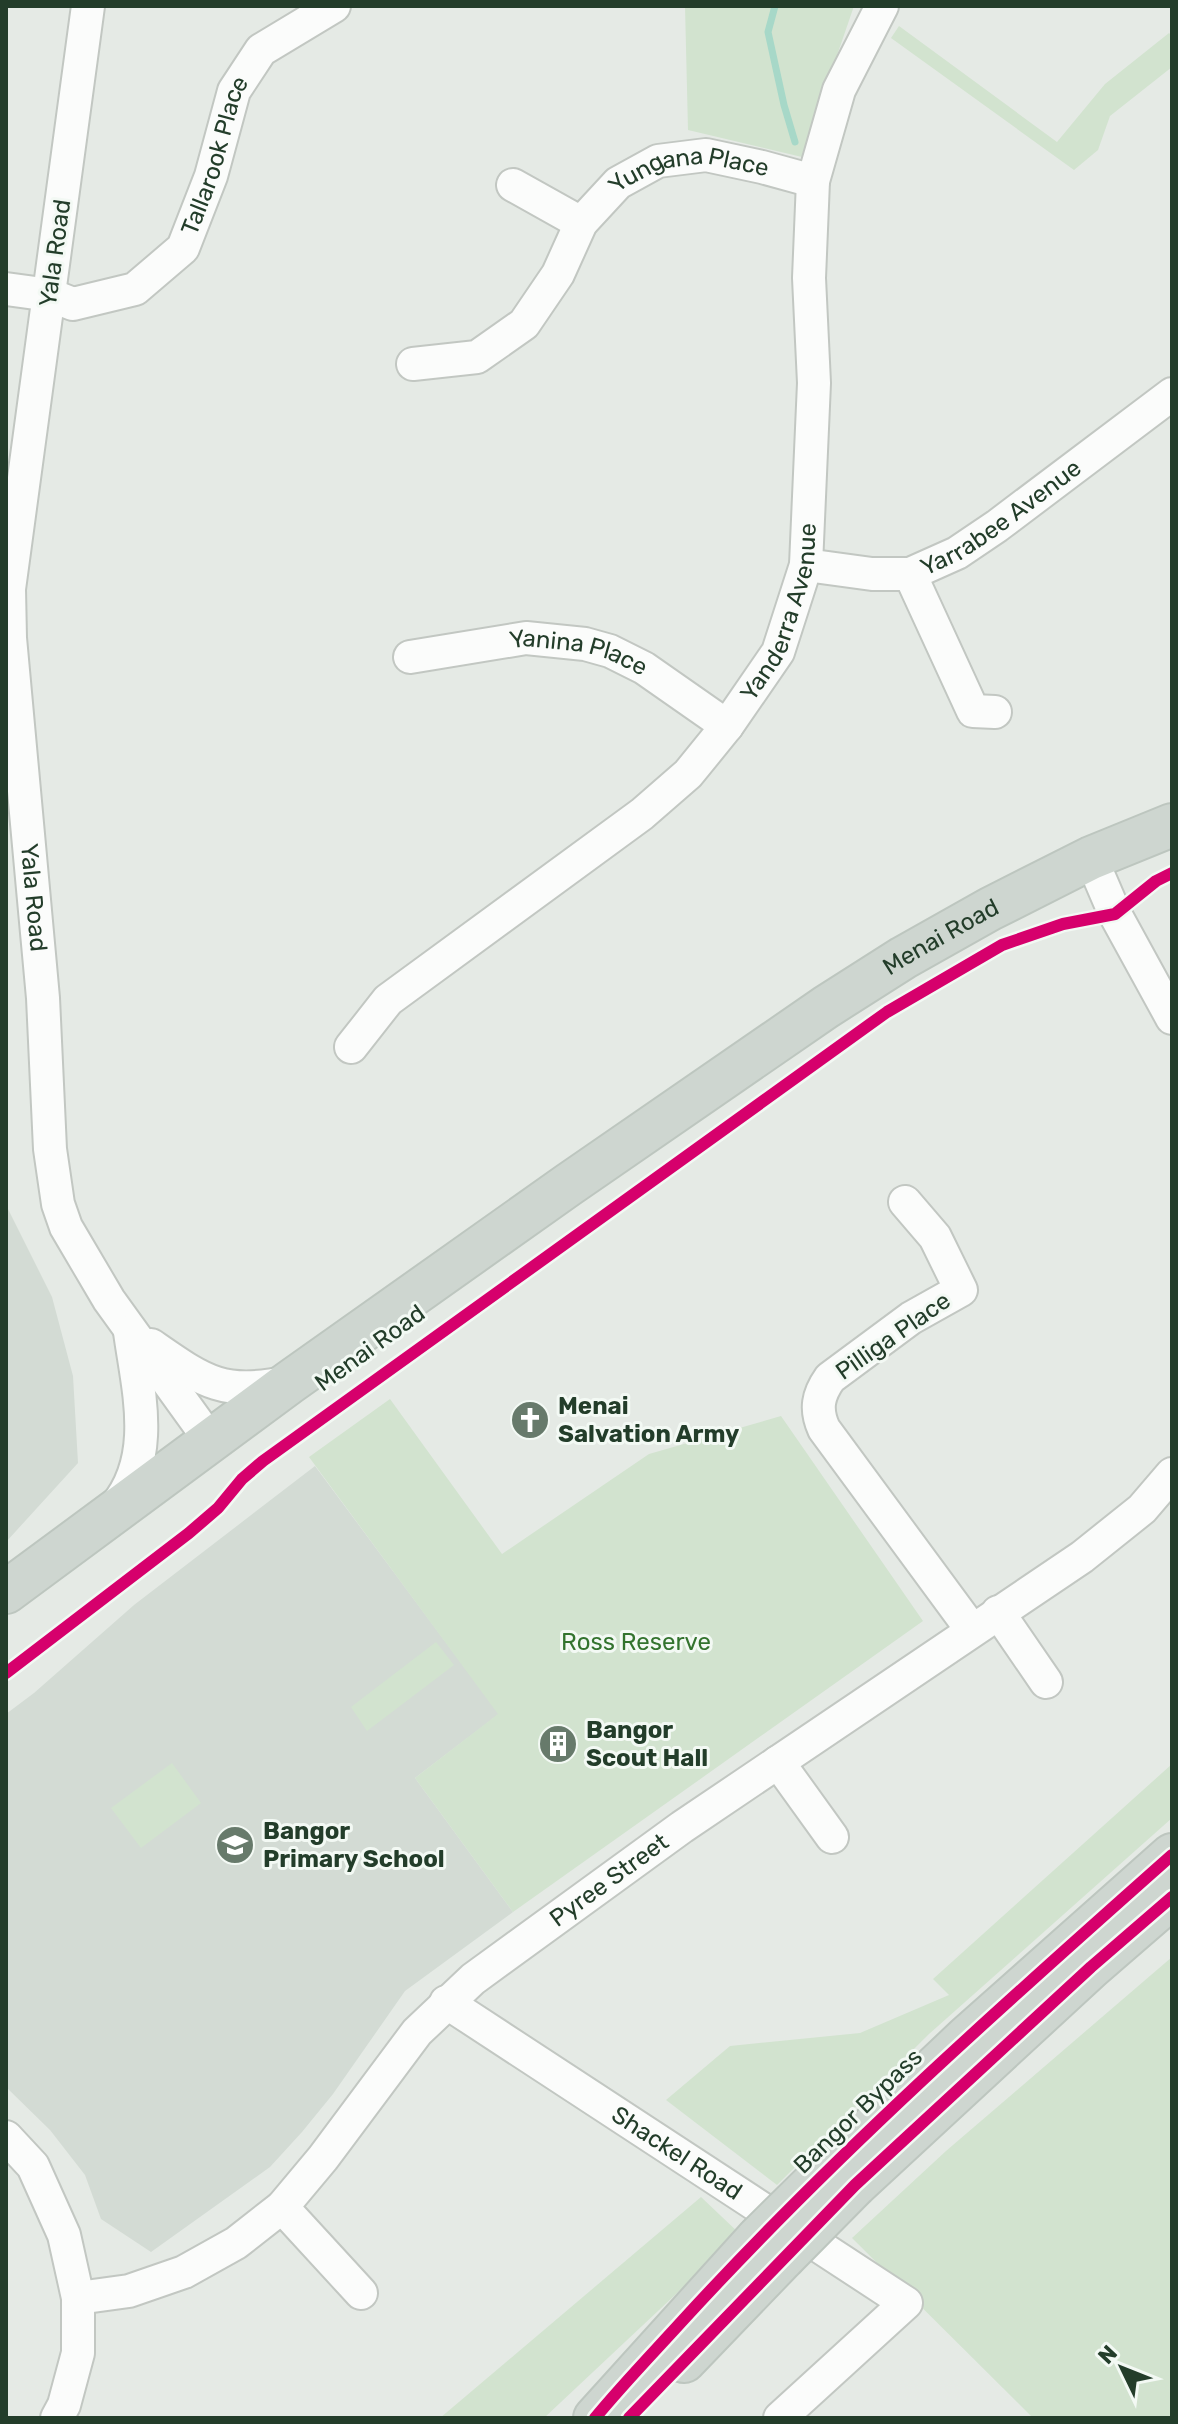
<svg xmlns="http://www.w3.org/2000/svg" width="1178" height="2424" font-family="Rubik,sans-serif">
<rect width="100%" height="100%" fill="#e5eae5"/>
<!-- built -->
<path fill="#d3dbd4" d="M 6,1205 L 52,1297 L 73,1376 L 78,1463 L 6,1542 Z
M 315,1466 L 499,1714 L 415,1778 L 513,1912 L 405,1991 L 333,2094 L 302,2132 L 270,2167 L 151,2252 L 101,2219 L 85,2175 L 50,2130 L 6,2087 L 6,1714 L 34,1693 L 134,1605 Z"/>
<!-- green -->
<path fill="#d2e3cf" d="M 685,6 L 854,6 L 802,157 L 688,130 Z
M 899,26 L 1057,142 L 1105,84 L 1169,33 L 1172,36 L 1172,67 L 1110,116 L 1098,150 L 1074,170 L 891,38 Z
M 390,1399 L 502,1554 L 649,1454 L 781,1416 L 923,1621 L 513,1912 L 415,1778 L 498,1714 L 309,1457 Z
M 436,1642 L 454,1665 L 367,1731 L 351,1707 Z
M 172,1763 L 201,1803 L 141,1848 L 111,1808 Z
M 1172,1764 L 1172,1818 L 929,2034 L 777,2185 L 666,2100 L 730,2046 L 860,2033 L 949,1995 L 933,1979 Z
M 1172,1957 L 1172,2418 L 1033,2418 L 852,2238 L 946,2151 Z
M 701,2197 L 740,2234 L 544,2418 L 440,2418 Z"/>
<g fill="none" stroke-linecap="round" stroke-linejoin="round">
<!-- stream -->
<path stroke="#a7d8c8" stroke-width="7" d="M 775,6 L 768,32 L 784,105 L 795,142"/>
<defs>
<g id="minor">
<path id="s1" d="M 88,6 L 9,589 L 10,638 L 43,998 L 50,1149 L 58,1204 L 66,1227 L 109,1300 L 210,1440"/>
<path d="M 513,185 L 581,223"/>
<path id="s2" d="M 6,289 L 50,295 L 73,304 L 135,289 L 183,248 L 211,176 L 234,91 L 261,50 L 334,6"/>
<path id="s3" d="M 413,364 L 477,357 L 524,324 L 558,274 L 581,223 L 618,183 L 658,161 L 706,155 L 762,167 L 813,181"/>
<path id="s4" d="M 806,565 L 872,574 L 910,574 L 957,553 L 997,526 L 1172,394"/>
<path d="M 910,574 L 973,711 L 995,712"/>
<path id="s5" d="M 410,657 L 526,638 L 585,644 L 610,651 L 644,668 L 727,726"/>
<path d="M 1091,858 L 1115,914 L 1172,1018"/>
<path id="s6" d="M 351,1047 L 388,1000 L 642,814 L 688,774 L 727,726 L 778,652 L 806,565 L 814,383 L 809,278 L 813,181 L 839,90 L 882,6"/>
<path d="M 905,1202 L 935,1237 L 961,1290 L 911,1318 L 830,1378 C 818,1395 815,1409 824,1429 L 972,1630"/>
<path d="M 151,1345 C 203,1381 223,1397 288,1382"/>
<path d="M 115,1507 C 157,1457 138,1390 130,1332"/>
<path d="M 998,1612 L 1046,1682"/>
<path d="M 778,1762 L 832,1837"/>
<path id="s7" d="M 446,2002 L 906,2303 L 780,2418"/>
<path d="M 6,2137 L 33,2166 L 64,2235 L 78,2298 L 78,2353 L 64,2405 L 57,2418"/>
<path d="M 282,2207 L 361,2293"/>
<path id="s8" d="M 78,2298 L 129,2291 L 184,2272 L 236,2243 L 282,2207 L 323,2158 L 417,2032 L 473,1979 L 682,1827 L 1082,1557 L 1142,1509 L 1172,1474"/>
</g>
<g id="major">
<path id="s9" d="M 6,1592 L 290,1382 L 568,1185 L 826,1007 L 903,958 L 990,909 L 1091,858 L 1172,825"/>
<path d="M 833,2164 L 966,2038 L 1172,1855"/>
<path d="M 855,2185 L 1091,1967 L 1172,1897"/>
<path d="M 684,2361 L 783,2258"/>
<path d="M 595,2418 L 758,2238"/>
</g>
</defs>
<!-- minor casing -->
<use href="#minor" stroke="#c2c7c2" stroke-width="36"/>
<!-- major casing -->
<use href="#major" stroke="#bdc6bf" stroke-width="46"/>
<!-- minor -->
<use href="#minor" stroke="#fbfcfb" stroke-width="32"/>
<!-- major -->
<use href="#major" stroke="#ced6d0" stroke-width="42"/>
<defs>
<path id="major-bridge" d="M 758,2238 L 833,2164
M 783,2258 L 855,2185"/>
</defs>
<!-- major-bridge casing -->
<use href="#major-bridge" stroke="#bdc6bf" stroke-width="46" stroke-linecap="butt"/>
<!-- major-bridge -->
<use href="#major-bridge" stroke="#ced6d0" stroke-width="42"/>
<defs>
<path id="cycleway" d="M 6,1673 L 189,1533 L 218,1508 L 242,1479 L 263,1461 L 887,1012 L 1002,945 L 1063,924 L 1115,914 L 1156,881 L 1172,873
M 595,2418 C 623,2384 654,2352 684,2319 C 836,2153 1004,2004 1172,1855
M 629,2418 L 855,2185 L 1091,1967 L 1172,1897"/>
</defs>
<!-- cycleway casing -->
<use href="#cycleway" stroke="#f3f9f4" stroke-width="17"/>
<!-- cycleway -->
<use href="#cycleway" stroke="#d6006c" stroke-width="12"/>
</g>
<!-- icons -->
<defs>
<symbol id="church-disc" viewBox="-11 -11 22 22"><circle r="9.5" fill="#677a6b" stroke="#f3f9f4"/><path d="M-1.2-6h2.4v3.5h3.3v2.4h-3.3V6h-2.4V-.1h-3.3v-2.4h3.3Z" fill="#fff"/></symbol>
<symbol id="building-disc" viewBox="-11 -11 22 22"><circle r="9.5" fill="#677a6b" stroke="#f3f9f4"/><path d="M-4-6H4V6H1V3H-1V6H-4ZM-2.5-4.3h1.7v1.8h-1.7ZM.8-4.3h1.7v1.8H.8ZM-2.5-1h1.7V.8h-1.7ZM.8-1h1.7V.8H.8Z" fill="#fff"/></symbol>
<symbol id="school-disc" viewBox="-11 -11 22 22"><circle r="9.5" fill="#677a6b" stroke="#f3f9f4"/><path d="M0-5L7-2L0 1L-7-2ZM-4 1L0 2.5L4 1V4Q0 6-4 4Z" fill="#fff"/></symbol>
</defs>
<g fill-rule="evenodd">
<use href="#church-disc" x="508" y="1398" width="44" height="44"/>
<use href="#building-disc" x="536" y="1722" width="44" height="44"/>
<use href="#school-disc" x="213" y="1823" width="44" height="44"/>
</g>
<g text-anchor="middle" stroke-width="6" stroke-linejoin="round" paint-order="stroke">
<!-- street labels -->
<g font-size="24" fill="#233d2a" stroke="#f3f9f4">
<text dy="8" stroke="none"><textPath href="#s2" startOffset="294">Tallarook Place</textPath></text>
<text dy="8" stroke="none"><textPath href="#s3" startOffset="368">Yungana Place</textPath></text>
<text transform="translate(55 253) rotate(-82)" y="8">Yala Road</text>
<text dy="8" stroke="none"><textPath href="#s4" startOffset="212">Yarrabee Avenue</textPath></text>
<text dy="8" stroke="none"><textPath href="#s6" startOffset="626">Yanderra Avenue</textPath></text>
<text dy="8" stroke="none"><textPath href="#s5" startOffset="172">Yanina Place</textPath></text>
<text dy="8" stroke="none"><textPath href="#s1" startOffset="898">Yala Road</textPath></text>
<text dy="8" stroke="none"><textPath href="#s9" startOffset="1142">Menai Road</textPath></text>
<text transform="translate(893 1336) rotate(-35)" y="8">Pilliga Place</text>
<text transform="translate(370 1348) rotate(-36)" y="8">Menai Road</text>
<text dy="8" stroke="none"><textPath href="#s8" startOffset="694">Pyree Street</textPath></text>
<text transform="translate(858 2111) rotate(-44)" y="8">Bangor Bypass</text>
<text dy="8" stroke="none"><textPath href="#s7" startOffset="276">Shackel Road</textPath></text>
</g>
<!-- poi labels -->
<g font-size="24" font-weight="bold" fill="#233d2a" stroke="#f3f9f4" text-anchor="start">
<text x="558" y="1414">Menai<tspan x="558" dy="28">Salvation Army</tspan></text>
<text x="586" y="1738">Bangor<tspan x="586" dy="28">Scout Hall</tspan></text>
<text x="263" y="1839">Bangor<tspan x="263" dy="28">Primary School</tspan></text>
</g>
<!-- park labels -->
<g font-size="24" fill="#33732e" stroke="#f3f9f4">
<text x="636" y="1650">Ross Reserve</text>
</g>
</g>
<!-- border -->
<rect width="1178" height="2424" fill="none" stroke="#233d2a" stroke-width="16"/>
<!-- north arrow -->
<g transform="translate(1122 2368) rotate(313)" stroke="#f3f9f4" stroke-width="6" paint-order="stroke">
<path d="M0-6L14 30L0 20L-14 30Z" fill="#233d2a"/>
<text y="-12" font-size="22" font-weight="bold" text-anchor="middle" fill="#233d2a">N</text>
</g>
</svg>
